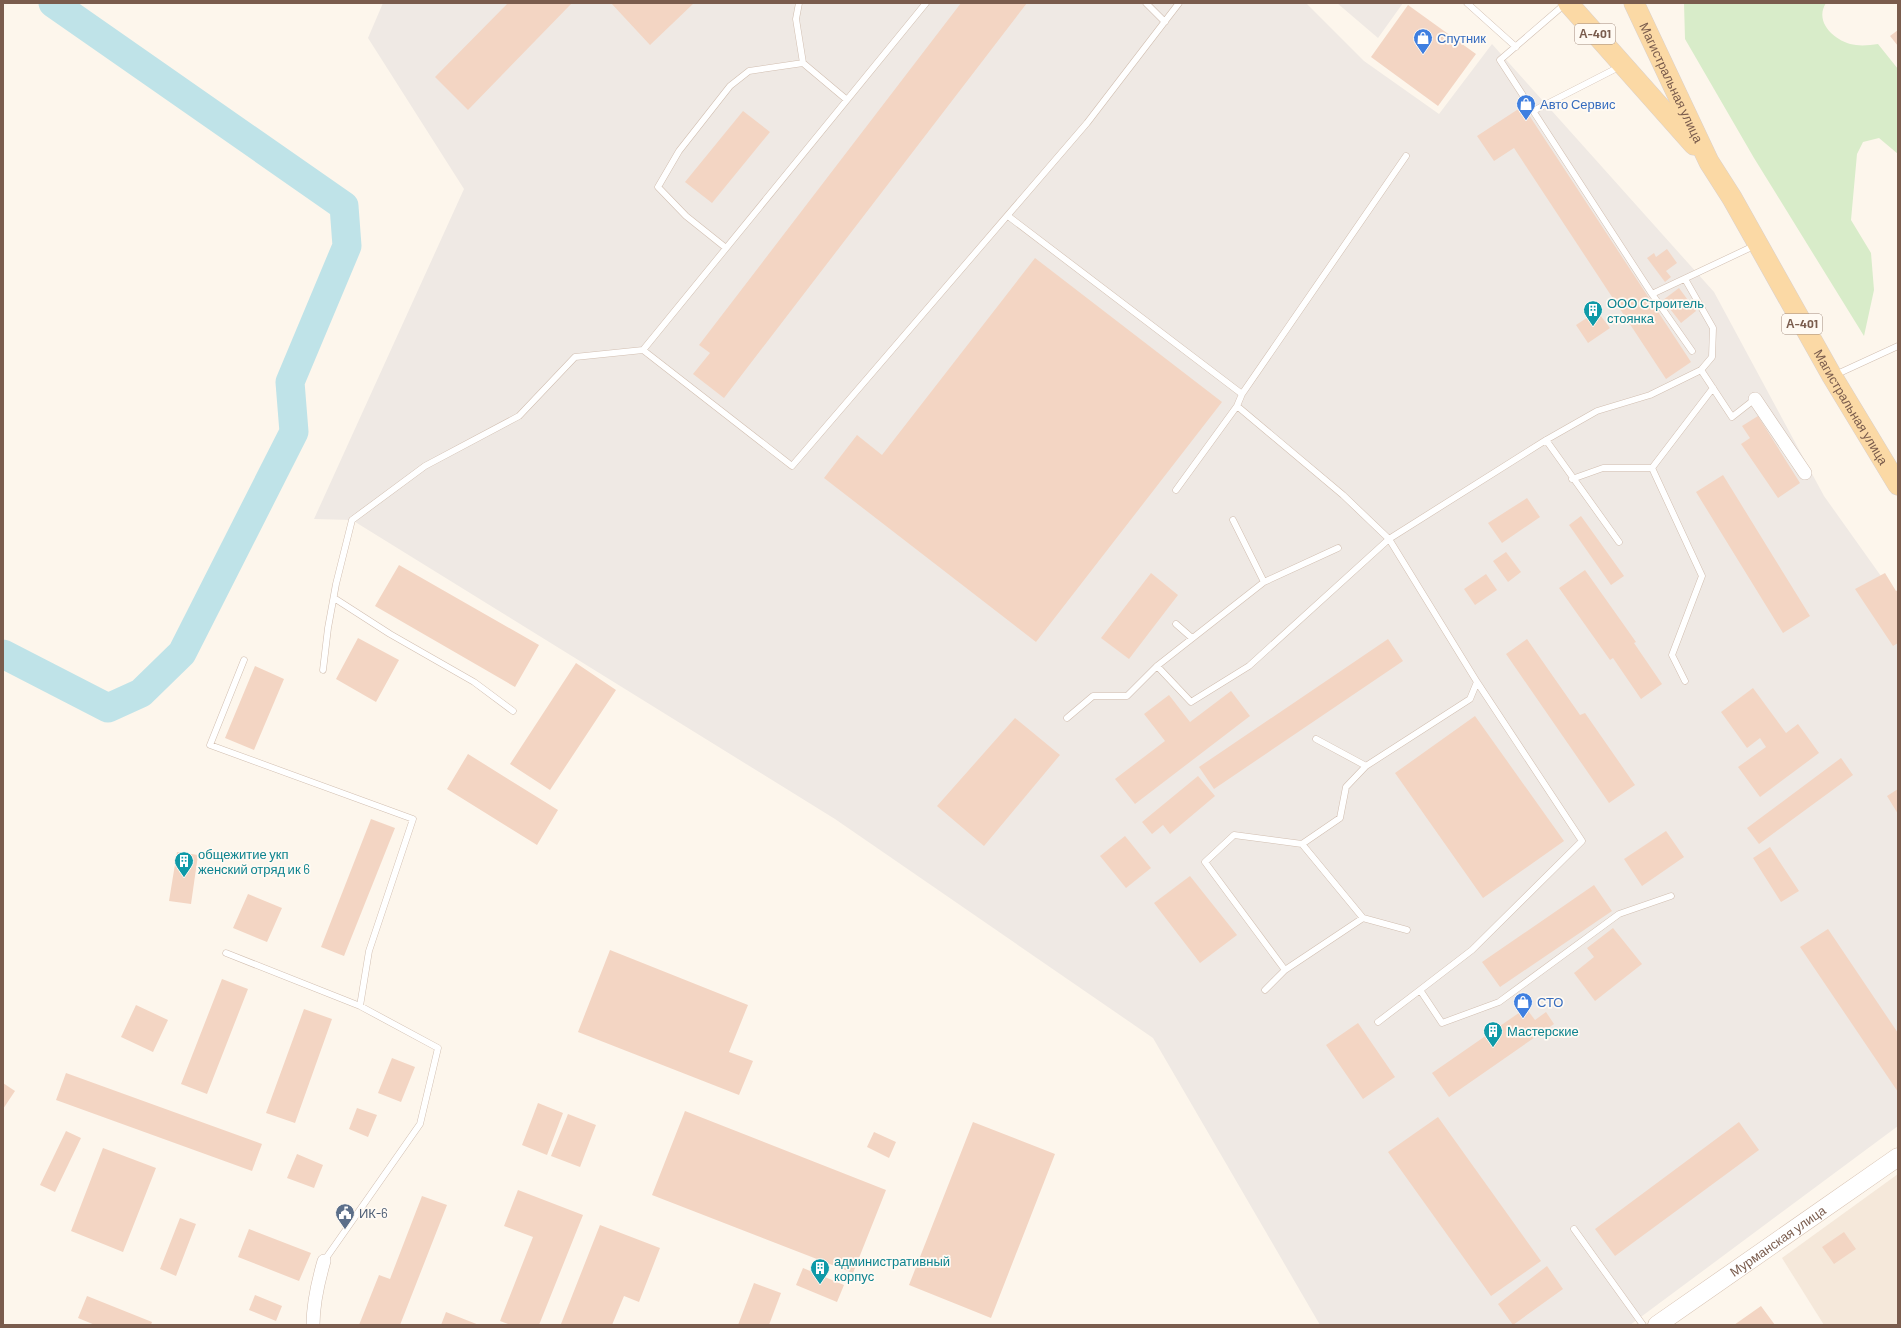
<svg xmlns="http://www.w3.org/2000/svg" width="1901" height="1328" font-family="Barlow,sans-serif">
<rect width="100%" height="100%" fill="#fdf6ec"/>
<!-- residential -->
<path fill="#f5e8da" d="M 1898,1174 L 1898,1325 L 1824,1325 L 1782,1258 Z"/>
<!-- industrial -->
<path fill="#efe9e4" d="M 383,3 L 1306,3 L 1364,61 L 1439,114 L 1492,44 L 1714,292 L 1824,496 L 1898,600 L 1898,1126 L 1630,1325 L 1320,1325 L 1153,1038 L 835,819 L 352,520 L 314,519 L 464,189 L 368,38 Z
M 1337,3 L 1403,3 L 1378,38 Z"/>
<!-- green -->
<path fill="#d8ecc9" d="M 1684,3 L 1826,3 C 1813,23 1837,43 1856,45 C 1863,46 1871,45 1878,44 L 1898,69 L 1898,154 L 1879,138 L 1863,142 L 1857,154 L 1851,220 L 1871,253 L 1874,290 L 1864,336 L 1754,158 L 1685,39 Z"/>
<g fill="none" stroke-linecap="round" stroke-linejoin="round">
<!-- river -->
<path stroke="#bfe3e8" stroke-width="29" d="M 3,654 L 108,708 L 141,693 L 182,653 L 294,432 L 290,382 L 347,246 L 344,206 L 53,3"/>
</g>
<!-- building -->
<path fill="#f3d5c3" d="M 508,3 L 572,3 L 468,110 L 435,77 Z
M 611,3 L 694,3 L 650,45 Z
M 961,3 L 1027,3 L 724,398 L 693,374 L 710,353 L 699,345 Z
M 1408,5 L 1476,54 L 1438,106 L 1371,57 Z
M 1898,30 L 1898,46 L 1890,36 Z
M 1523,106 L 1691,362 L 1666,379 L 1514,148 L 1494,161 L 1477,136 Z
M 743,111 L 770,132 L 712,203 L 685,182 Z
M 1667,249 L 1677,263 L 1666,271 L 1671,277 L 1665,282 L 1647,258 L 1654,253 L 1656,257 Z
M 1035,258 L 1222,402 L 1036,642 L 824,478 L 857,435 L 882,455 Z
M 1679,288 L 1696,311 L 1681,323 L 1663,300 Z
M 1597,311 L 1610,328 L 1588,343 L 1576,325 Z
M 1758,416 L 1800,483 L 1778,498 L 1741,444 L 1750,438 L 1742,426 Z
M 1723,475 L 1810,616 L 1783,633 L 1696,492 Z
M 1527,498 L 1540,517 L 1502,543 L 1488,523 Z
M 1581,516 L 1624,576 L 1611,585 L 1569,525 Z
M 1506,552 L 1521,572 L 1508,582 L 1493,561 Z
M 399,565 L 539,645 L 515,687 L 375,606 Z
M 1585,570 L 1636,642 L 1634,643 L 1662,684 L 1641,699 L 1613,658 L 1610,660 L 1559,588 Z
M 1151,573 L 1178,595 L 1129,659 L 1101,638 Z
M 1885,573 L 1896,591 L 1898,590 L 1898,643 L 1893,646 L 1855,589 Z
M 1486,574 L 1497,590 L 1475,605 L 1464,589 Z
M 358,638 L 399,660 L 376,702 L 336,679 Z
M 1388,639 L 1403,661 L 1214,789 L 1199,767 Z
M 1527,639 L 1580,715 L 1585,713 L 1635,785 L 1609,803 L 1506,654 Z
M 576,663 L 616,690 L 550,790 L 510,764 Z
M 255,666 L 284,679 L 254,750 L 225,738 Z
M 1753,688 L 1786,733 L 1798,724 L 1819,753 L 1760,797 L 1738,767 L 1766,747 L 1760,738 L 1747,748 L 1721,712 Z
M 1231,691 L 1250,716 L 1135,804 L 1115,779 L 1165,741 L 1144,714 L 1169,695 L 1190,722 Z
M 1475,716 L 1564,841 L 1483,898 L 1395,773 Z
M 1015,718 L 1060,755 L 984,846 L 937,806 Z
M 468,754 L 558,810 L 537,845 L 447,789 Z
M 1841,758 L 1853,775 L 1759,844 L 1747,828 Z
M 1198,776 L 1215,796 L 1170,834 L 1163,825 L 1152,834 L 1142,822 Z
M 1898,789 L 1898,814 L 1887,796 Z
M 371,819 L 395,828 L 344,956 L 321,947 Z
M 1666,831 L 1684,857 L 1642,886 L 1624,859 Z
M 1125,836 L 1151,868 L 1126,888 L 1100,856 Z
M 1770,847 L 1799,891 L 1781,902 L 1753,858 Z
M 177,852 L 198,855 L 191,904 L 169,901 Z
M 1190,876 L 1237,935 L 1200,963 L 1154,903 Z
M 1594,885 L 1612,911 L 1500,987 L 1482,962 Z
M 248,894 L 282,908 L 267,942 L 233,928 Z
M 1613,928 L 1642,964 L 1595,1001 L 1574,973 L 1594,957 L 1587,948 Z
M 1828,929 L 1898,1033 L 1898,1092 L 1800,947 Z
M 610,950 L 748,1005 L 729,1052 L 753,1061 L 739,1095 L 578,1032 Z
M 222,979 L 248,989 L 207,1094 L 181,1084 Z
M 136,1005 L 168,1020 L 153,1052 L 121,1037 Z
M 1526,1008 L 1535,1020 L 1546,1012 L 1554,1024 L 1449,1097 L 1432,1073 Z
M 304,1009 L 332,1019 L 295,1123 L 266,1113 Z
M 1358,1023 L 1395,1077 L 1363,1099 L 1326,1045 Z
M 392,1058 L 415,1067 L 401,1102 L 378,1093 Z
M 66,1073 L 262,1144 L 252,1171 L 56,1100 Z
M 3,1083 L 15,1091 L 3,1109 Z
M 538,1103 L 563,1113 L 547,1155 L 522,1145 Z
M 357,1108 L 377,1115 L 368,1137 L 349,1129 Z
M 685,1111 L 886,1190 L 853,1273 L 652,1195 Z
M 568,1114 L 596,1125 L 580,1167 L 551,1156 Z
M 1438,1117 L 1541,1261 L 1491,1296 L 1388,1152 Z
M 973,1122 L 1055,1154 L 991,1318 L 909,1285 Z
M 1739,1122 L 1759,1150 L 1615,1256 L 1595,1229 Z
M 66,1131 L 81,1138 L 55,1192 L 40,1185 Z
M 874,1132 L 896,1142 L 889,1158 L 867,1147 Z
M 103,1148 L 156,1168 L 123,1252 L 71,1231 Z
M 297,1154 L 323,1165 L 314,1188 L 287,1178 Z
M 518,1190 L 583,1215 L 539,1325 L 511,1325 L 500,1321 L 533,1237 L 504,1226 Z
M 422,1196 L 447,1205 L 400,1325 L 359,1325 L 379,1275 L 390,1279 Z
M 180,1218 L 196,1224 L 176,1276 L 160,1269 Z
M 600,1225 L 660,1248 L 639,1302 L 624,1296 L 612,1325 L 563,1325 L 561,1324 Z
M 249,1229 L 311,1253 L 299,1281 L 238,1257 Z
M 1844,1232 L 1856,1249 L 1834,1264 L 1822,1247 Z
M 1547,1266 L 1563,1289 L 1513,1325 L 1498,1304 Z
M 803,1268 L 844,1285 L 837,1302 L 796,1285 Z
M 754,1283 L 781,1293 L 769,1325 L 738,1325 Z
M 255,1295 L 282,1306 L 276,1321 L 249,1310 Z
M 87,1296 L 152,1322 L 151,1325 L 95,1325 L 78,1318 Z
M 1761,1306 L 1775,1325 L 1734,1325 Z
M 446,1312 L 479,1325 L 441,1325 Z"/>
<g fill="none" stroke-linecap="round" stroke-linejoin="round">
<defs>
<path id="lane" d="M 799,3 L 796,19 L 803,63 L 847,100
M 1146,3 L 1165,22
M 1467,3 L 1516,47
M 1565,4 L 1500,60 L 1652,294 L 1692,351
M 1533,111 L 1621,66
M 1008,216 L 1242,394
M 726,248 L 686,216 L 658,187 L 679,151 L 730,86 L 749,71 L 803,63
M 1652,294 L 1756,245
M 643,350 L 792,466 L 1087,123 L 1179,3
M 1701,370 L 1732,417 L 1755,399
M 1835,375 L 1898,346
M 1237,406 L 1242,394 L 1406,156
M 1546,440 L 1619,542
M 1652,468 L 1702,576 L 1672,655 L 1685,681
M 1572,479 L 1603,468 L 1652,468 L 1713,388
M 1176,490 L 1237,406 L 1343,495 L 1389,539 L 1249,666 L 1191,702 L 1157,666 L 1264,582 L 1338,548
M 1233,520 L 1264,582
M 334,598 L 390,634 L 474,682 L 513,711
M 1176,624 L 1192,638
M 244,660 L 210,745 L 413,819 L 369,951 L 360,1006
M 323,670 L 328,628 L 336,584 L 352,520 L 425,466 L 519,416 L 575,357 L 643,350 L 926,3
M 1477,682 L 1582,841 L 1472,950 L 1420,990 L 1442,1023 L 1499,1002 L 1619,914 L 1671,896
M 1067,718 L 1093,696 L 1127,696 L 1157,666
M 1316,739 L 1366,766 L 1470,699 L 1477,682 L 1389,539 L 1546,440 L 1597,411 L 1650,395 L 1701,370 L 1712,357 L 1713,328 L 1685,279
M 1302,844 L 1363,918
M 226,953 L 360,1006 L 438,1048 L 420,1124 L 324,1261
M 1285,970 L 1205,862 L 1234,835 L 1302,844 L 1340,818 L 1346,787 L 1366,766
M 1265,990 L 1285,970 L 1363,918 L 1407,930
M 1378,1022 L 1420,990
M 1574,1229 L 1643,1325"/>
<path id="street" d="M 1755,399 L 1805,473
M 313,1325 C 313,1303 318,1282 324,1261"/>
<g id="secondary">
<path id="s1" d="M 1657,1325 L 1898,1157"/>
</g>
<g id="primary">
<path d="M 1568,3 L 1694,145"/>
<path id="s2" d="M 1634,3 L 1709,162 L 1732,198 L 1832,376 L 1898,485"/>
</g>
</defs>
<!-- lane casing -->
<use href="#lane" stroke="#d1beb0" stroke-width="7"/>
<!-- street casing -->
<use href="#street" stroke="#d1beb0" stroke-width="14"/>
<!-- secondary casing -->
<use href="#secondary" stroke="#d6c0b0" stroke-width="19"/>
<!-- primary casing -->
<use href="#primary" stroke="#dad1cd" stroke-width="21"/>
<!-- lane -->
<use href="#lane" stroke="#fff" stroke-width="6"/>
<!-- street -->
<use href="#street" stroke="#fff" stroke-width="13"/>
<!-- secondary -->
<use href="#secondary" stroke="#fff" stroke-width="18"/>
<!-- primary -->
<use href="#primary" stroke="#fbd9a5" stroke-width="20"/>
</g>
<!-- icons -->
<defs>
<symbol id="shop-pin" viewBox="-11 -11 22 30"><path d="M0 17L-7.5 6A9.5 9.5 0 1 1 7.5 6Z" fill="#3f7fe0" stroke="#fffaf3"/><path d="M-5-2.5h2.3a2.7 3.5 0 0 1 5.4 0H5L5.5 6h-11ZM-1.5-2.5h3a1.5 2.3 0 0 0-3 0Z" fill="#fff"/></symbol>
<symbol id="building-pin" viewBox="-11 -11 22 30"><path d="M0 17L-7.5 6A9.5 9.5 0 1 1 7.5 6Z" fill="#0f9aa8" stroke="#fffaf3"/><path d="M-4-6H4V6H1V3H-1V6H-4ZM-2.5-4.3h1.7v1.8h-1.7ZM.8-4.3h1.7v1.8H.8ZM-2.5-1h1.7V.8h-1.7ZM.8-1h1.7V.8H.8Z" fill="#fff"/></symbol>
<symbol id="civic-pin" viewBox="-11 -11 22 30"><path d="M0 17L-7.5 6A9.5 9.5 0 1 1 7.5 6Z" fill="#5c6f8a" stroke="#fffaf3"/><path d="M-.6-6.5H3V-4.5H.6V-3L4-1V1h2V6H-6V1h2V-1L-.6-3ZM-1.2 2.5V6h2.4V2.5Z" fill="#fff"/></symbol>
</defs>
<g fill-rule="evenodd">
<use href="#shop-pin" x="1412" y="27" width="22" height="30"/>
<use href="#shop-pin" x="1515" y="93" width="22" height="30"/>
<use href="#building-pin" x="1582" y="299" width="22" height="30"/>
<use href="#building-pin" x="173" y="850" width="22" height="30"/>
<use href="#shop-pin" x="1512" y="991" width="22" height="30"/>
<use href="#building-pin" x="1482" y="1020" width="22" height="30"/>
<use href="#civic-pin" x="334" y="1202" width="22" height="30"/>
<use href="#building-pin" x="809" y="1257" width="22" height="30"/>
</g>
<g text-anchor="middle" stroke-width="3.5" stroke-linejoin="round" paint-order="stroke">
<!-- shield labels -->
<g fill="#fffaf3" stroke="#a28b7f" stroke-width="1">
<rect x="1575" y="24" width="40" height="20" rx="3"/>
<rect x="1782" y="314" width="40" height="20" rx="3"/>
</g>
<g font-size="12" font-weight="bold" fill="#7a5c4d">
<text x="1595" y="38">А-401</text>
<text x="1802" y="328">А-401</text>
</g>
<!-- shop labels -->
<g font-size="13" fill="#366cbe" stroke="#fffaf3" text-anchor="start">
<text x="1437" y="43">Спутник</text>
<text x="1540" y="109">Авто Сервис</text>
<text x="1537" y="1007">СТО</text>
</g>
<!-- street labels -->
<g font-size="13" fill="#7a5c4d" stroke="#fffaf3">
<text dy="5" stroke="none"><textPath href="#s2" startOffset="88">Магистральная улица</textPath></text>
<text dy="5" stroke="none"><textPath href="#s2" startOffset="459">Магистральная улица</textPath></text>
<text dy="5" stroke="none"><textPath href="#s1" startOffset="147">Мурманская улица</textPath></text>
</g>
<!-- culture labels -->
<g font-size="13" fill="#0d838f" stroke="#fffaf3" text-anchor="start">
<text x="1607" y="308">ООО Строитель<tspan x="1607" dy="15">стоянка</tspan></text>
<text x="198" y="859">общежитие укп<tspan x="198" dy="15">женский отряд ик 6</tspan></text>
<text x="1507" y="1036">Мастерские</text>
<text x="834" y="1266">административный<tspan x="834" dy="15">корпус</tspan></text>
</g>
<!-- service labels -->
<g font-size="13" fill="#4e5e75" stroke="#fffaf3" text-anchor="start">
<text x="359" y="1218">ИК-6</text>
</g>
</g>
<!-- border -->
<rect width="1901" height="1328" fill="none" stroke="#7a5c4d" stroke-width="8"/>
</svg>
